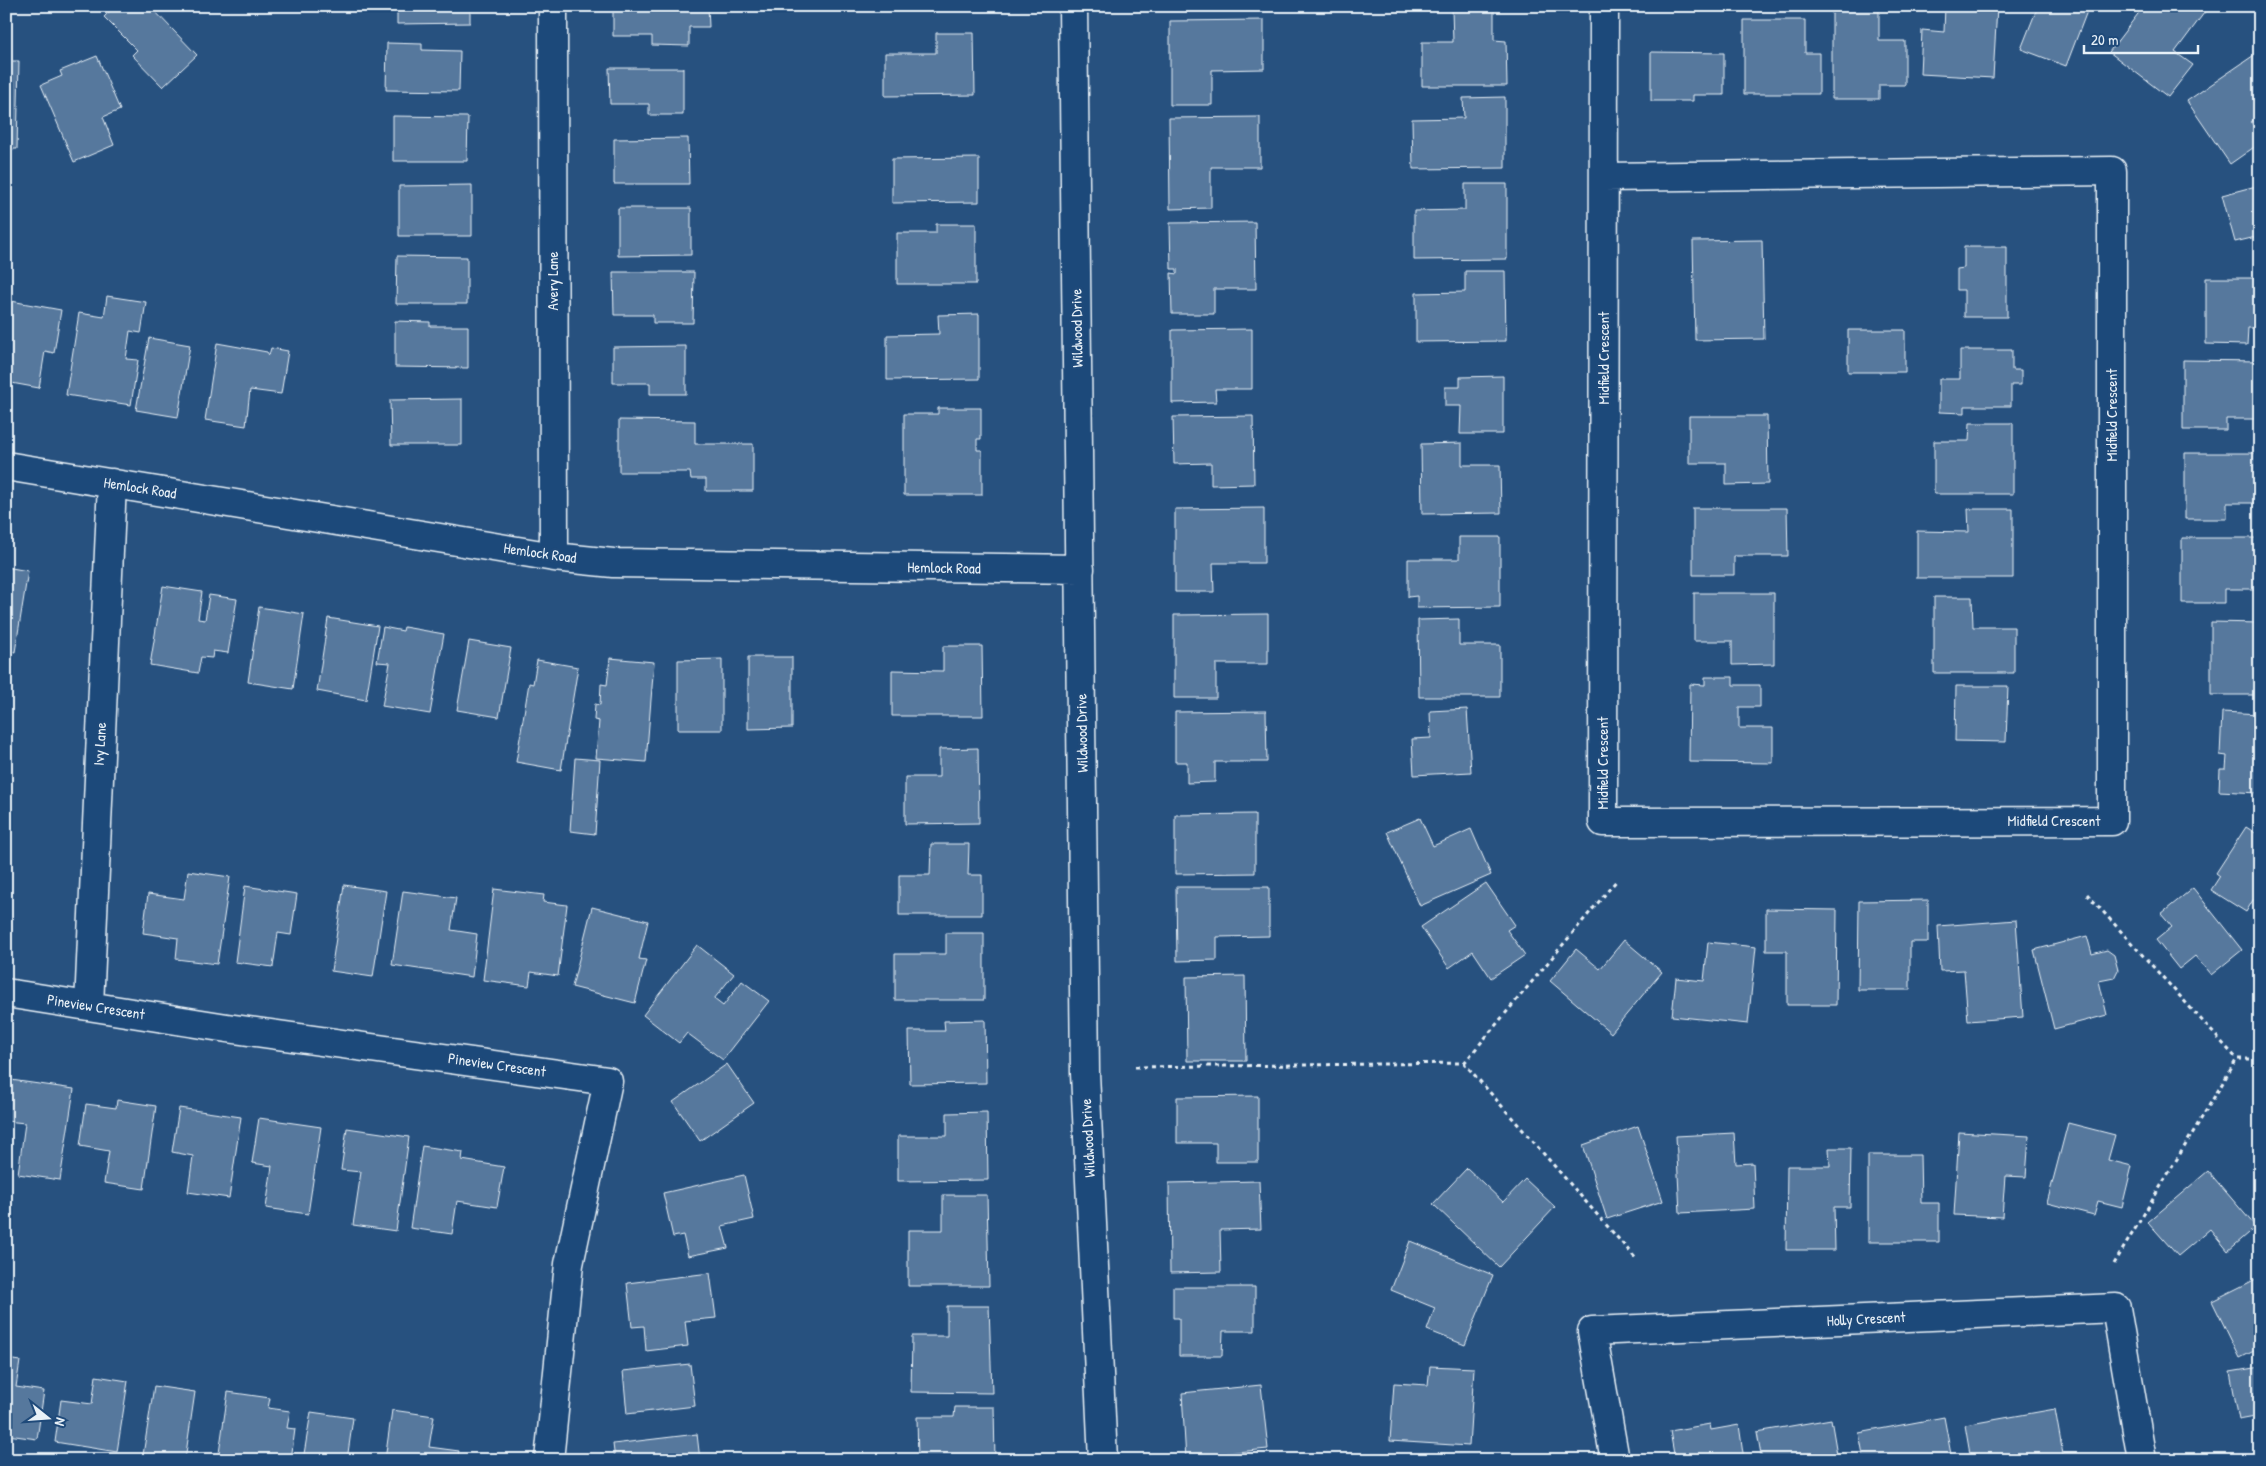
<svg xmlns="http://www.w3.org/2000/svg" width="2266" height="1466" font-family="'Patrick Hand',sans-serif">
<rect width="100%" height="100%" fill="#27517f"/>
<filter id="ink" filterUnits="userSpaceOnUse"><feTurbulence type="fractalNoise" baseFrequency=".02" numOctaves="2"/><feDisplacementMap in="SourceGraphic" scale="10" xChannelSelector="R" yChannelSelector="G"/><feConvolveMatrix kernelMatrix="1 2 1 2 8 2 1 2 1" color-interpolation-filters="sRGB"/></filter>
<g filter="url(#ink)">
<!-- building -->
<path fill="#57789d" stroke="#e8f1f8" d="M 115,6 L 150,6 L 197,55 L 163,87 L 132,55 L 137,50 L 104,17 Z
M 397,6 L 470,6 L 470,23 L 397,24 Z
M 613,6 L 708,6 L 709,27 L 689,27 L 689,46 L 652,45 L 652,36 L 613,36 Z
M 1945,6 L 1997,6 L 1993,78 L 1920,74 L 1922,30 L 1944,32 Z
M 2038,6 L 2089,6 L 2066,66 L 2021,49 Z
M 2144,6 L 2204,6 L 2207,9 L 2175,52 L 2193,65 L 2168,97 L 2109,52 Z
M 1494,9 L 1494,40 L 1506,41 L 1507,86 L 1422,86 L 1422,42 L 1453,42 L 1452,10 Z
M 1832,9 L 1879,9 L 1879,41 L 1905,41 L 1905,85 L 1879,85 L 1879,99 L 1832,99 Z
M 1264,20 L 1264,69 L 1212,70 L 1212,105 L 1170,105 L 1170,21 Z
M 1744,20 L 1805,20 L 1805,53 L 1819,53 L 1819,94 L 1744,94 Z
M 936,33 L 974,33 L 975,95 L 885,96 L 885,53 L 936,53 Z
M 387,43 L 422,44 L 422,50 L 460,51 L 459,91 L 386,90 Z
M 2260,51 L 2260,115 L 2251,122 L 2260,135 L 2260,143 L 2230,164 L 2187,101 Z
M 1651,52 L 1724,53 L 1724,95 L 1693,95 L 1693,101 L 1651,101 Z
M 97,56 L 120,110 L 103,117 L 114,145 L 74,162 L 41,85 L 62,76 L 60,71 Z
M 6,61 L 19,61 L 17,149 L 6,149 Z
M 609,68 L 683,68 L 683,115 L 649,115 L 649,104 L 610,104 Z
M 1505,97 L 1505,168 L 1413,169 L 1412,119 L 1464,118 L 1463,98 Z
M 393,116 L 468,117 L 467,161 L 393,161 Z
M 1260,117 L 1260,167 L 1211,167 L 1211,208 L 1170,209 L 1169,118 Z
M 688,138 L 689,184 L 614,184 L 614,139 Z
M 979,158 L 979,202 L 892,203 L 892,159 Z
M 1465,184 L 1507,184 L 1507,259 L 1414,260 L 1414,211 L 1465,210 Z
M 472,185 L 472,236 L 399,236 L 399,186 Z
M 2260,185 L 2260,236 L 2235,242 L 2222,195 Z
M 618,208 L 691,208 L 691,255 L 618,256 Z
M 1255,222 L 1256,289 L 1214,289 L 1214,314 L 1172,314 L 1171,273 L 1177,274 L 1177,269 L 1171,269 L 1170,223 Z
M 936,224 L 976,224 L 976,284 L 897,284 L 897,233 L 936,233 Z
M 1762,240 L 1764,339 L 1695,340 L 1693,241 Z
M 1964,247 L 2007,247 L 2007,317 L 1964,317 L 1964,290 L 1957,290 L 1957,269 L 1964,268 Z
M 397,256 L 467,257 L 467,304 L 396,304 Z
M 1465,271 L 1505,271 L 1506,341 L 1416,342 L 1416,293 L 1465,292 Z
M 613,272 L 694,272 L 693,323 L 653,323 L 653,315 L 614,315 Z
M 2206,278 L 2260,278 L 2260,328 L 2248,328 L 2247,345 L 2206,344 Z
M 107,296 L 146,302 L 141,333 L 130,331 L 126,359 L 138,360 L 131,405 L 66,395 L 79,313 L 104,317 Z
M 11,301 L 61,310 L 54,353 L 45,351 L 39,388 L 6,382 L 6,331 Z
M 979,314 L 979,379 L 887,380 L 887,335 L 939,334 L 938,315 Z
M 395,321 L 430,322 L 430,326 L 468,326 L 468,368 L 395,367 Z
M 1252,329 L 1252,389 L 1215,389 L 1216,402 L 1172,403 L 1172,330 Z
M 1848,330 L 1905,330 L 1905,372 L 1848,372 Z
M 149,338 L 190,345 L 178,417 L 136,410 Z
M 217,343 L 267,352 L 269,355 L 271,348 L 288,351 L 281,394 L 250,390 L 246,426 L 205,420 Z
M 686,346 L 686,394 L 650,394 L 650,383 L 613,383 L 613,347 Z
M 1960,350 L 2012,350 L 2012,370 L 2021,370 L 2021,385 L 2011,385 L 2011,406 L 1965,406 L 1965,413 L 1939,412 L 1939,379 L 1960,379 Z
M 2183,360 L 2260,361 L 2260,419 L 2226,419 L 2226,430 L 2183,430 Z
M 1503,376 L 1503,434 L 1460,434 L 1461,406 L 1445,406 L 1445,387 L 1460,387 L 1460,377 Z
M 462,399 L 462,445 L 391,445 L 390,400 Z
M 938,408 L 981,408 L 981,439 L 977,439 L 977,450 L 982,450 L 982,495 L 904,495 L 904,414 L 938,414 Z
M 1253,416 L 1254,484 L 1211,485 L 1211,463 L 1174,464 L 1173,417 Z
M 1689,416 L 1767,416 L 1768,484 L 1726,485 L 1726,463 L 1689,463 Z
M 619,420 L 695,421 L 695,444 L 753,444 L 753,491 L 706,491 L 706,479 L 691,479 L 690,472 L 619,472 Z
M 1970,423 L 2013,423 L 2013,494 L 1934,494 L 1934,441 L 1969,441 Z
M 1462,443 L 1462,465 L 1500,465 L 1501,513 L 1422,514 L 1421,444 Z
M 2185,453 L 2260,453 L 2260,503 L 2227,503 L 2227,519 L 2185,519 Z
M 1264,508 L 1264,563 L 1213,563 L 1214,592 L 1175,592 L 1175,509 Z
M 1693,508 L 1787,508 L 1788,556 L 1734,556 L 1734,575 L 1693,575 Z
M 1968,509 L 2013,509 L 2013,578 L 1917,578 L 1917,531 L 1969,532 Z
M 1459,537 L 1500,537 L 1500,607 L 1417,608 L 1417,596 L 1408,597 L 1408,559 L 1459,559 Z
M 2182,538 L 2260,538 L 2260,589 L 2225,589 L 2225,603 L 2182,603 Z
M 6,567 L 28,571 L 15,652 L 6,650 Z
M 163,586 L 202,592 L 198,619 L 205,620 L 209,595 L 237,599 L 228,653 L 213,651 L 212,658 L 201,657 L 198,673 L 150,665 Z
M 1694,593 L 1774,593 L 1774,664 L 1732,665 L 1732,641 L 1694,641 Z
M 1934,597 L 1972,597 L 1973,627 L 2014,627 L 2014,673 L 1934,673 Z
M 259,607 L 304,614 L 293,689 L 248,682 Z
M 1268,614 L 1268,664 L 1216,664 L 1216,698 L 1174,698 L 1174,615 Z
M 328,618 L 378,626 L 366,700 L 317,691 Z
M 1459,619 L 1459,645 L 1500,645 L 1500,697 L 1419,697 L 1418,620 Z
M 2211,622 L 2260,623 L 2260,683 L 2255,683 L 2254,695 L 2211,695 Z
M 383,627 L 403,631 L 404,627 L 444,634 L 430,714 L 382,706 L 390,663 L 377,662 Z
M 469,641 L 511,648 L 499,717 L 457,710 Z
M 943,646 L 982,646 L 983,716 L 892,716 L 892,670 L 943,671 Z
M 748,657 L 792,657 L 792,728 L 748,729 Z
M 610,658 L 654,662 L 646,762 L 596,758 L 599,721 L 594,720 L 595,704 L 600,705 L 601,684 L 607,685 Z
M 722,659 L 722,730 L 678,730 L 678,660 Z
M 537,660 L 578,667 L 561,770 L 516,762 L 529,683 L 533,684 Z
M 1705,677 L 1733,677 L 1733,685 L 1760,685 L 1760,707 L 1739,707 L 1739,728 L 1773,728 L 1773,763 L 1689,762 L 1690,684 L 1705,685 Z
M 1956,686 L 2008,686 L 2006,742 L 1955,741 Z
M 1467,709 L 1471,772 L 1414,775 L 1412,739 L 1431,738 L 1430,711 Z
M 1266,711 L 1267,762 L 1215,762 L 1215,782 L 1187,783 L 1187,762 L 1175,762 L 1175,712 Z
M 2222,712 L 2260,714 L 2260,793 L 2219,791 L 2220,769 L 2226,769 L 2227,756 L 2220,755 Z
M 978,748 L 979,823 L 905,824 L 905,777 L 939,777 L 939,749 Z
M 575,758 L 600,760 L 595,834 L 570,831 Z
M 1255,814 L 1255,873 L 1175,874 L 1175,815 Z
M 1420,818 L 1433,846 L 1471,829 L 1491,875 L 1420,906 L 1387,832 Z
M 2246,827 L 2260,836 L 2260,897 L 2257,902 L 2253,900 L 2246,912 L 2211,890 L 2220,876 L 2216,873 Z
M 931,844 L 969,844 L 968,875 L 982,875 L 982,915 L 899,915 L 899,875 L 930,875 Z
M 188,871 L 230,877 L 217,964 L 176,959 L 178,938 L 143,933 L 148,894 L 184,899 Z
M 1486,883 L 1515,925 L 1507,930 L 1525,955 L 1491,978 L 1473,951 L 1449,968 L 1421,927 Z
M 344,885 L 386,891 L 373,977 L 331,971 Z
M 245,886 L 297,894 L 291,935 L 278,933 L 273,967 L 235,962 Z
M 1176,887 L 1269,887 L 1269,936 L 1217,937 L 1217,960 L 1177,961 Z
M 2193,888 L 2242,950 L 2211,975 L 2195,956 L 2179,969 L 2156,940 L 2172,927 L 2161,914 Z
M 494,889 L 544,895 L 543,902 L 567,905 L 558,976 L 531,972 L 529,986 L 483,980 Z
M 403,891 L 456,898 L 451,930 L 477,934 L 472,977 L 392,965 Z
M 1928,900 L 1928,942 L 1910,942 L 1910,990 L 1858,990 L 1859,901 Z
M 592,907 L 648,921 L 639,959 L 646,960 L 635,1003 L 572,987 Z
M 1766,909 L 1837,910 L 1836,1005 L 1787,1005 L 1787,951 L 1766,951 Z
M 2016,920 L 2023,1017 L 1968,1021 L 1964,970 L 1940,971 L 1938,926 Z
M 946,933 L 984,933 L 984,1000 L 895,1000 L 895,954 L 946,954 Z
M 2087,936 L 2092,954 L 2107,950 L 2114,955 L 2118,970 L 2114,978 L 2099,981 L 2107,1015 L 2054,1029 L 2034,950 Z
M 1624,940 L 1662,972 L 1611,1033 L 1550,981 L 1576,949 L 1600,969 Z
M 1708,942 L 1756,947 L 1748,1024 L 1672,1016 L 1676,978 L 1704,981 Z
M 697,945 L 734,974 L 714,999 L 723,1006 L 742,981 L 769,1001 L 723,1060 L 687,1033 L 679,1043 L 643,1015 Z
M 1245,976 L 1246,1061 L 1187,1061 L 1186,977 Z
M 985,1020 L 986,1083 L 910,1084 L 909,1031 L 945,1031 L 944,1021 Z
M 727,1064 L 754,1103 L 700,1141 L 673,1102 Z
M 11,1080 L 74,1089 L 60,1180 L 18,1174 L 25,1123 L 6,1121 Z
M 1258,1096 L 1258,1162 L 1216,1162 L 1216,1143 L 1177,1143 L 1177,1097 Z
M 117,1100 L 156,1106 L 144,1189 L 104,1183 L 109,1151 L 80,1146 L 86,1104 L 116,1108 Z
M 179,1108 L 241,1117 L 229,1198 L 188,1192 L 193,1156 L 172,1152 Z
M 987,1112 L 988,1180 L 898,1181 L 898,1136 L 947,1136 L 947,1113 Z
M 259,1118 L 321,1127 L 308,1214 L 266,1208 L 272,1166 L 252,1163 Z
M 2068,1123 L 2115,1135 L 2108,1160 L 2132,1166 L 2122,1207 L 2098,1201 L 2094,1215 L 2047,1203 Z
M 1638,1126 L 1663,1201 L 1607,1219 L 1583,1145 Z
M 347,1128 L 409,1137 L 396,1231 L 353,1225 L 361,1172 L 341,1170 Z
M 1959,1132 L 2029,1136 L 2026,1177 L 2005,1176 L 2002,1217 L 1954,1215 Z
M 1734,1133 L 1736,1164 L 1753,1163 L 1755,1209 L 1680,1213 L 1676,1136 Z
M 422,1146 L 463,1152 L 462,1160 L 504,1167 L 497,1207 L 457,1201 L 452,1234 L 410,1228 Z
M 1829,1148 L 1851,1148 L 1850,1207 L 1834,1207 L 1835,1250 L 1786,1250 L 1787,1166 L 1830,1166 Z
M 1868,1155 L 1920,1155 L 1921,1203 L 1939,1203 L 1939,1242 L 1868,1242 Z
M 1467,1168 L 1503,1202 L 1525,1179 L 1555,1207 L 1499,1267 L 1433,1204 Z
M 2208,1171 L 2256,1227 L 2228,1251 L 2210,1229 L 2178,1256 L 2148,1222 Z
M 744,1175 L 754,1219 L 722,1226 L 728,1248 L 688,1256 L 683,1235 L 673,1237 L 663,1193 Z
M 1259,1181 L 1261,1229 L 1220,1230 L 1221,1272 L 1170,1273 L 1169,1183 Z
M 943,1195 L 987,1195 L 989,1286 L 908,1286 L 908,1230 L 943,1230 Z
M 1410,1241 L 1493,1275 L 1465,1345 L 1427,1330 L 1435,1308 L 1391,1290 Z
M 710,1273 L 716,1318 L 685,1321 L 688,1346 L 646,1351 L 644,1326 L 632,1327 L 627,1283 Z
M 2260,1277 L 2260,1348 L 2240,1358 L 2212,1301 Z
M 1173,1287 L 1255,1287 L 1255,1331 L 1223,1331 L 1222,1356 L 1179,1356 L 1179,1318 L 1173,1318 Z
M 947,1306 L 989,1306 L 992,1393 L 911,1392 L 912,1336 L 947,1336 Z
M 6,1359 L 20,1361 L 16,1387 L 44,1391 L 37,1439 L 8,1435 L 6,1443 Z
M 690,1364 L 695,1406 L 627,1414 L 623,1371 Z
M 1430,1366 L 1474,1368 L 1469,1446 L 1390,1441 L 1394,1383 L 1428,1385 Z
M 2260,1367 L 2260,1416 L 2239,1420 L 2230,1372 Z
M 96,1376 L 128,1381 L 117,1452 L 55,1442 L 61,1400 L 92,1404 Z
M 1261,1385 L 1268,1449 L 1227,1453 L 1228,1460 L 1186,1460 L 1182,1393 Z
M 154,1386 L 195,1392 L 185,1460 L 143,1455 Z
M 228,1392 L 270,1398 L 268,1408 L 290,1411 L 287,1428 L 295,1429 L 291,1460 L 218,1460 Z
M 955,1407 L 994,1407 L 995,1460 L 918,1460 L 917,1417 L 954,1417 Z
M 2055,1409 L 2064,1460 L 1971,1460 L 1965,1425 Z
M 392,1410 L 434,1416 L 429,1447 L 459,1451 L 457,1460 L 385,1460 Z
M 311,1412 L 353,1418 L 347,1460 L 303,1460 Z
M 1944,1417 L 1952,1460 L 1864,1460 L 1859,1433 Z
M 1831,1419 L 1838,1460 L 1762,1460 L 1757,1432 Z
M 1710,1424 L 1711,1430 L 1739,1425 L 1744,1460 L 1675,1460 L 1670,1431 Z
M 697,1434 L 700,1460 L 615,1460 L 613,1444 Z
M 1444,1455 L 1486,1456 L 1486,1460 L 1443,1460 Z"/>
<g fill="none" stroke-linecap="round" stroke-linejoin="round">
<defs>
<path id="minor" d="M 553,6 L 554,557
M 1073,6 L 1085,1073 L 1103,1460
M 1604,6 L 1603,822 L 2112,821 L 2112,171 L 1604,177
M 6,466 L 554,557 L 613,563 L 1080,569
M 6,993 L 227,1028 L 608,1081 L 569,1264 L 549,1460
M 89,1006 L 112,483
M 1615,1460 L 1592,1331 L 2116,1308 L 2142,1460"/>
</defs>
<!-- minor casing -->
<use href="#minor" stroke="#e8f1f8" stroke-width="31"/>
<!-- path -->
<path stroke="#e8f1f8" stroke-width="3" stroke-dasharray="4 4" stroke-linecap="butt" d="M 2087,894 L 2237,1059 L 2260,1059
M 1464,1063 L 1617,880
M 1135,1067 L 1464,1063 L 1637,1260
M 2114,1264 L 2237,1059"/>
<!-- minor -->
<use href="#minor" stroke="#1f4a7a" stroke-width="28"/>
</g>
</g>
<g text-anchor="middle" stroke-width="5" stroke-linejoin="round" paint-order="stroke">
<!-- street labels -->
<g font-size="15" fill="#e8f1f8" stroke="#1f4a7a">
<text transform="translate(553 281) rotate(-90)" y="5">Avery Lane</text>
<text transform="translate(1077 328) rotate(-91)" y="5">Wildwood Drive</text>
<text transform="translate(1604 358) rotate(-90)" y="5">Midfield Crescent</text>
<text transform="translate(2112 415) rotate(-90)" y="5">Midfield Crescent</text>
<text transform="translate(140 488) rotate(9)" y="5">Hemlock Road</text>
<text transform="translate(540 553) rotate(8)" y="5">Hemlock Road</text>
<text transform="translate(944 568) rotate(1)" y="5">Hemlock Road</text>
<text transform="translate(1082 733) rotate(-91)" y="5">Wildwood Drive</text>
<text transform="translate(100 744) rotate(-87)" y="5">Ivy Lane</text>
<text transform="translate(1603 763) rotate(-90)" y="5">Midfield Crescent</text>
<text x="2054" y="826">Midfield Crescent</text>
<text transform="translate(96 1007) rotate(9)" y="5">Pineview Crescent</text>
<text transform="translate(497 1065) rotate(8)" y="5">Pineview Crescent</text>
<text transform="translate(1088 1138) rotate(-93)" y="5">Wildwood Drive</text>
<text transform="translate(1866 1319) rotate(-3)" y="5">Holly Crescent</text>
</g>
</g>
<!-- margin -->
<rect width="2266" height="1466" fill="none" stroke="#1f4a7a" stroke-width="25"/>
<rect x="12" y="12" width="2241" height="1441" fill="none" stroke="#e8f1f8" stroke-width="2" filter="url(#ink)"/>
<!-- north arrow -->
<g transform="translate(48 1418) rotate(107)" stroke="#1f4a7a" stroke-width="4" paint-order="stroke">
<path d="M0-4L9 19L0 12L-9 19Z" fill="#e8f1f8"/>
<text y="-8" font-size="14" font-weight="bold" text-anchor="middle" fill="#e8f1f8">N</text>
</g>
<!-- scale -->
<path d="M2084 45v8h114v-8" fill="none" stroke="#e8f1f8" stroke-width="2.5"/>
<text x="2091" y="45" font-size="15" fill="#e8f1f8" stroke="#1f4a7a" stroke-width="4" paint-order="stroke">20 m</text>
</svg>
